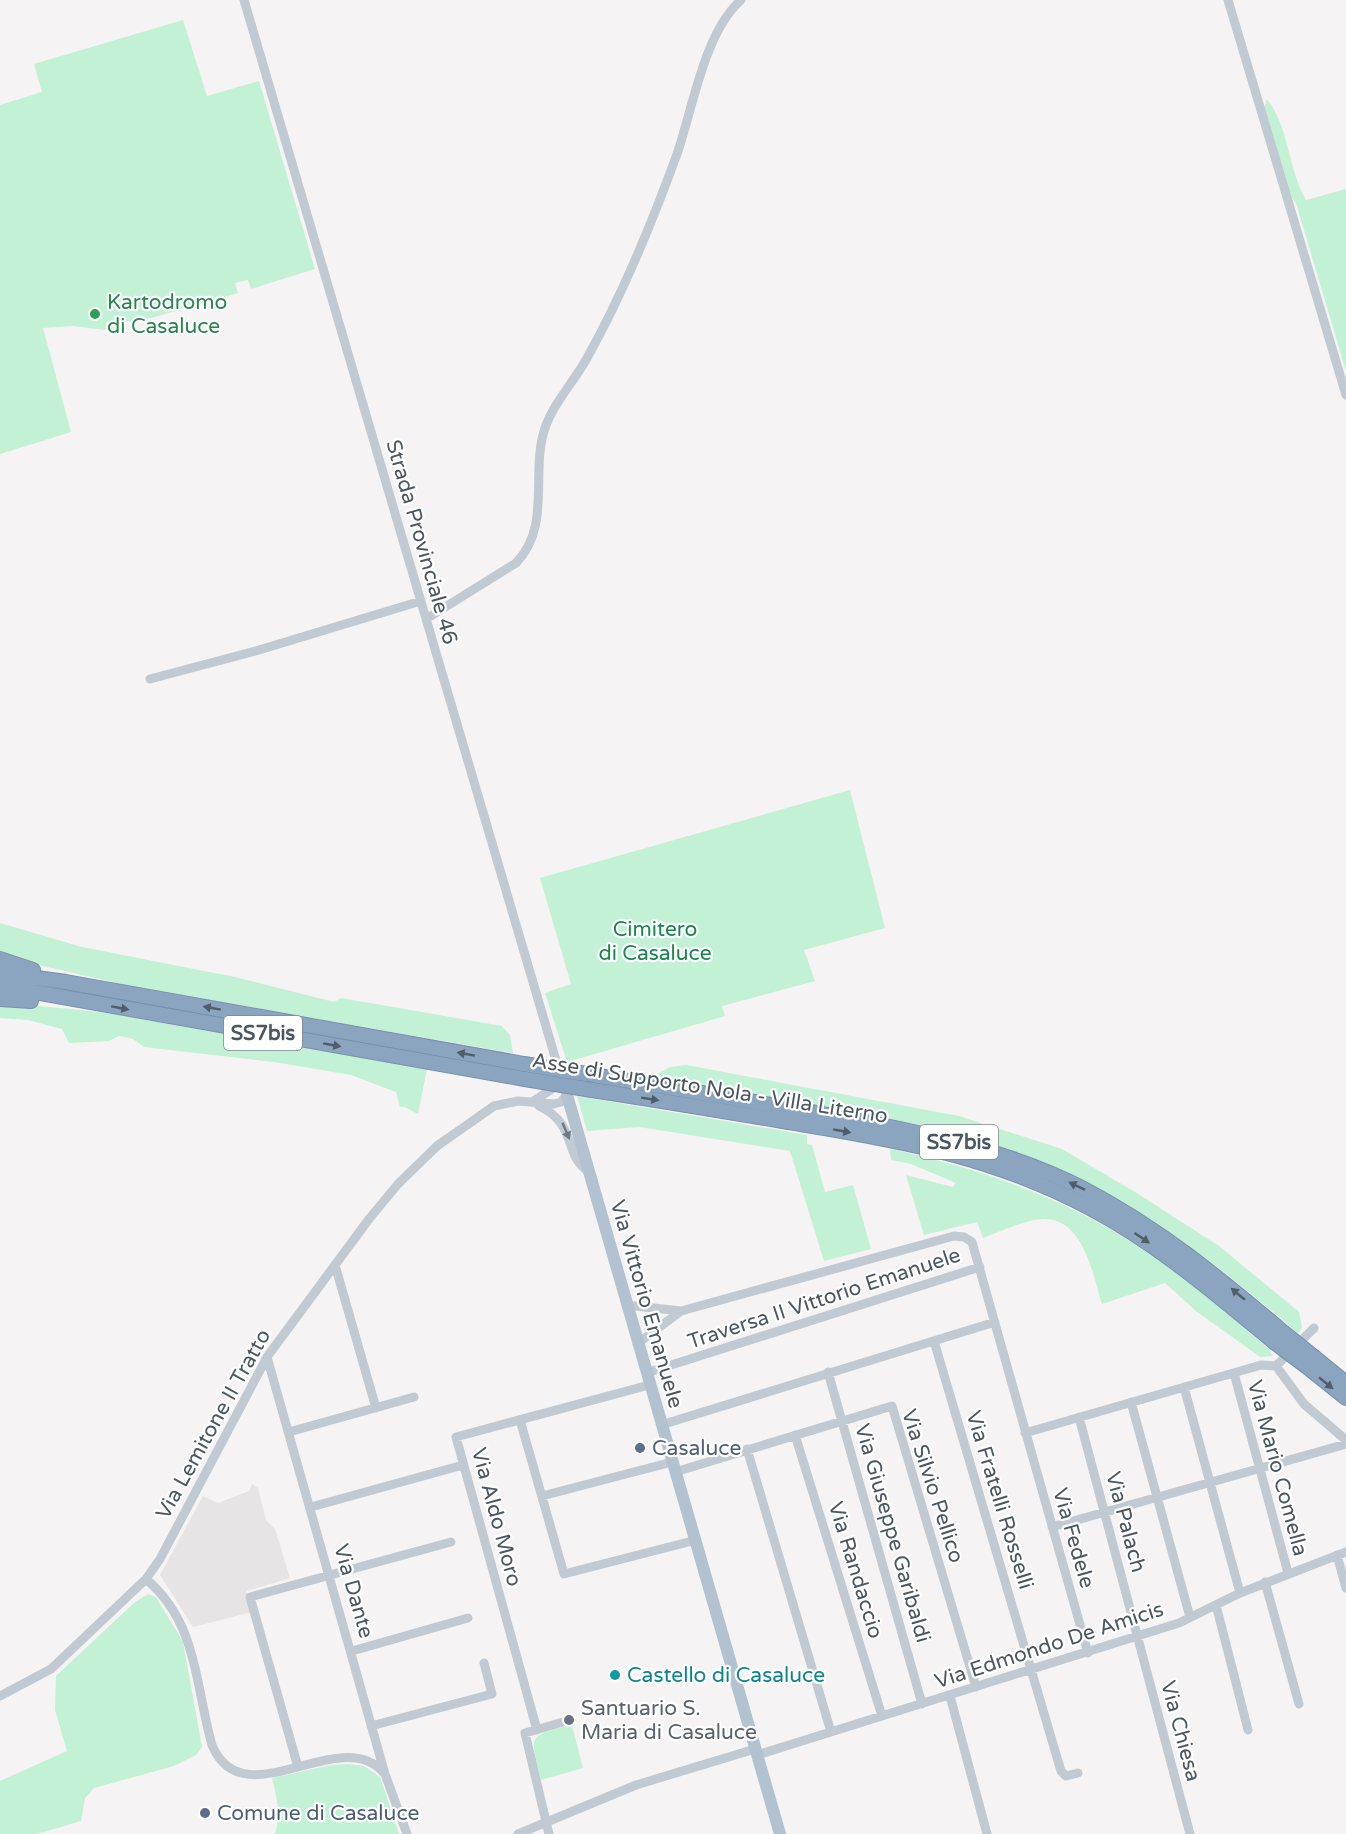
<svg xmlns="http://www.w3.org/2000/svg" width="1346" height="1834" font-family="'Varela Round',sans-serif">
<rect width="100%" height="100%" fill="#f5f3f3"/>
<!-- education -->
<path fill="#e6e4e5" d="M 252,1484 L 258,1488 L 266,1520 L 275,1529 L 290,1578 L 246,1591 L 252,1612 L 193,1627 L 160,1575 L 203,1496 L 218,1503 L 249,1491 Z"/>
<!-- green -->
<path fill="#c3f1d5" d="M 183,20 L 207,96 L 259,81 L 315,269 L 251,289 L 248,280 L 235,283 L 238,293 L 151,318 L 113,323 L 114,331 L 72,326 L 43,328 L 71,432 L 0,454 L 0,105 L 42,92 L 34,64 Z
M 1267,99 C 1289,127 1288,169 1306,200 L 1346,189 L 1346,371 L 1296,203 L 1289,194 L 1264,108 Z
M 850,790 L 885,928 L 804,950 L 815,981 L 722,1006 L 725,1016 L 567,1062 L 545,993 L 571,984 L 540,878 Z
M 0,923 L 82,947 L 235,977 L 334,1002 L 341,998 L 502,1026 L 510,1035 L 513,1053 L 135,987 L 17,960 L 0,953 Z
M 0,1002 L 100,1012 L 427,1069 L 418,1114 L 405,1107 L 400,1107 L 396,1092 L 351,1075 L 274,1062 L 144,1047 L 133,1039 L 119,1036 L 109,1041 L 69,1043 L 62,1029 L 28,1020 L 0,1018 Z
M 686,1065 L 959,1116 L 1062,1149 L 1135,1192 L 1219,1246 L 1299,1312 L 1302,1327 L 1298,1334 C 1280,1316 1259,1301 1239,1284 C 1142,1205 1043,1155 921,1125 L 651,1077 L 670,1067 Z
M 577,1096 L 807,1135 L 807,1144 L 812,1145 L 825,1192 L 853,1185 L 871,1249 L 824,1261 L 790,1151 L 639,1127 L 587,1131 Z
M 890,1149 C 980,1168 1070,1200 1147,1252 C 1190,1281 1229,1315 1269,1349 L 1273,1356 L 1260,1357 L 1196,1311 L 1165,1283 L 1102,1304 C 1093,1275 1083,1216 1042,1219 C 1025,1220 999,1232 983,1238 L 977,1222 L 924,1235 L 906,1175 L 953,1187 L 956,1183 L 911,1164 L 891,1160 Z
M 148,1594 L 156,1597 L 183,1642 L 202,1747 L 196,1755 L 174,1766 L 94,1788 L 85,1798 L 81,1821 L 37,1834 L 0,1834 L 0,1781 L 67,1751 L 55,1710 L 56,1676 L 135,1602 Z
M 572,1725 L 583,1768 L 541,1780 C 530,1735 526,1736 572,1725 Z
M 348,1764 L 364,1766 L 380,1777 L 399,1834 L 275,1834 C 281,1814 277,1798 272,1778 L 331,1765 Z"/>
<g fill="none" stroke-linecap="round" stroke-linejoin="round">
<defs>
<path id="highway" d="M 0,959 L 33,970
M 0,973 L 66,982 L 524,1064
M 0,986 L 525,1079
M 0,999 L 31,1001
M 586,1074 C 666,1087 747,1100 828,1115 C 915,1131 1004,1148 1084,1189 C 1160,1229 1218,1277 1283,1332
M 592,1090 C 664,1101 735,1113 807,1125 C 909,1142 995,1158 1088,1207 C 1157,1243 1215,1293 1274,1342
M 1314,1357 L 1346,1383
M 1306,1366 L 1346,1398"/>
</defs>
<!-- highway casing -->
<use href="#highway" stroke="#7690ad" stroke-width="16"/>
<!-- minor -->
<path stroke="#c1cad2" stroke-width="9" d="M 244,0 L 560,1074
M 1228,0 L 1346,395
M 426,619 L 516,563 C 552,526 530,472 545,428 C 554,402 574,382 587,358 C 623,294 652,223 677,154 C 693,108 704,33 741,0
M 150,679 L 259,650 L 421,601
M 532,1102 L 552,1089 L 555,1080
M 539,1106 C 578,1124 563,1155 588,1171
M 335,1265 L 376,1408
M 626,1305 L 681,1311
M 934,1341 L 1061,1771 L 1066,1776 L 1078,1773
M 637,1344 L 681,1311 L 954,1236 L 964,1237 L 972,1242 L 1088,1653
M 267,1357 L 385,1774 L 407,1834
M 1276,1366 L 1304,1404 L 1346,1440
M 828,1372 L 922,1704
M 646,1373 L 980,1267
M 1234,1373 L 1288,1573
M 1184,1387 L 1240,1593
M 1131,1402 L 1190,1617
M 1079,1417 L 1190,1834
M 520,1420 L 564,1574 L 696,1540
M 661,1425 L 995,1322
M 289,1432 L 414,1397
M 1025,1433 L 1261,1365 L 1276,1366 L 1314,1328
M 795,1435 L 882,1716
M 747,1449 L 831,1732
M 675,1472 L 892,1406 L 976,1687
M 542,1496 L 672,1462
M 311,1507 L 463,1465
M 1052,1527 L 1346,1444
M 1337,1555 L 1346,1588
M 146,1579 C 198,1623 195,1685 212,1745 C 243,1820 340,1723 383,1772
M 1265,1582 L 1299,1704
M 1216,1605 L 1248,1730
M 352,1651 L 468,1618
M 0,1696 L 51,1669 L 146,1579 L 160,1559 L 267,1357 L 369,1219 L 398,1184 L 437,1146 L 494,1106 L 518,1101 L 554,1104 L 561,1102 L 567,1095
M 950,1696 L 987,1834
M 371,1726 L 492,1694 L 484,1663
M 537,1730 L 456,1437 L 649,1385
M 757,1755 L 1179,1623 L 1240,1593 L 1346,1552
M 298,1767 L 250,1597 L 451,1542
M 518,1834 L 636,1785 L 755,1749
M 549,1834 L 525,1733 L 563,1722"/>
<!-- major -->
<path stroke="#b3c2d1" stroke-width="12" d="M 567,1095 L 780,1834"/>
<!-- highway -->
<use href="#highway" stroke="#8ba5c1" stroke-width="14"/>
<defs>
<path id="highway-bridge" d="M 524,1064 L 586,1074
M 525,1079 L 592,1090
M 1283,1332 L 1314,1357
M 1274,1342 L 1306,1366"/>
</defs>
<!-- highway-bridge casing -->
<use href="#highway-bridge" stroke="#7690ad" stroke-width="16" stroke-linecap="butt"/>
<!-- highway-bridge -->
<use href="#highway-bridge" stroke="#8ba5c1" stroke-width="14"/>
</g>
<!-- one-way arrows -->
<defs><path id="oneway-solid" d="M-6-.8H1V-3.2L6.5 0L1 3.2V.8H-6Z" transform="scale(1.5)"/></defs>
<g fill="#505e6b">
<use href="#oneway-solid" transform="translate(120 1008) rotate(10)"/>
<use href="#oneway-solid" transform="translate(212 1008) rotate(-170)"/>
<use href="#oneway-solid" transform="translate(332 1045) rotate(10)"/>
<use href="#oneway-solid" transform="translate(466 1054) rotate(-170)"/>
<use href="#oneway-solid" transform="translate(650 1099) rotate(9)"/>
<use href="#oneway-solid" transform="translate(842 1131) rotate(10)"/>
<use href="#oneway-solid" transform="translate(1077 1186) rotate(-154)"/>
<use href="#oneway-solid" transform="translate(1142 1238) rotate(34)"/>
<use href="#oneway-solid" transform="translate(1238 1294) rotate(-140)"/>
<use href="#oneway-solid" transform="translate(1326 1383) rotate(39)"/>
</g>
<use fill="#6e7983" href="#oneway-solid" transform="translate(566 1131) rotate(67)"/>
<!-- markers -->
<circle fill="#2e9e5b" stroke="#fff" stroke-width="2" cx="95" cy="314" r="6"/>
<g fill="#5c6f8a" stroke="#fff" stroke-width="2">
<circle cx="640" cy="1448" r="6"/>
<circle cx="205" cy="1813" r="6"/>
</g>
<circle fill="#0f9aa8" stroke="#fff" stroke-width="2" cx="615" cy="1675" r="6"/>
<circle fill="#6b7280" stroke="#fff" stroke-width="2" cx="569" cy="1720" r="6"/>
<g text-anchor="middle" stroke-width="4.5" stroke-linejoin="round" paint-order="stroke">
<!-- shield labels -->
<g fill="#fff" stroke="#808990" stroke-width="1.5">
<rect x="224" y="1016" width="78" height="34" rx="4.5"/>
<rect x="920" y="1125" width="78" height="34" rx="4.5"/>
</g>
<g font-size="20" font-weight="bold" fill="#4a5661">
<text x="263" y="1040">SS7bis</text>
<text x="959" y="1149">SS7bis</text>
</g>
<!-- leisure labels -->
<g font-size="21" fill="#27864d" stroke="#fff" text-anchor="start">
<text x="107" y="309">Kartodromo<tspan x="107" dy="24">di Casaluce</tspan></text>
</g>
<!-- street labels -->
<g font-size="21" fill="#4a5661" stroke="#fff">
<text transform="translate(422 542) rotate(74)" y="7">Strada Provinciale 46</text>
<text transform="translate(710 1088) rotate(9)" y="7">Asse di Supporto Nola - Villa Literno</text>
<text transform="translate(824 1298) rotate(-18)" y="7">Traversa II Vittorio Emanuele</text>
<text transform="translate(647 1304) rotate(74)" y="7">Via Vittorio Emanuele</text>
<text transform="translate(213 1424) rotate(-61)" y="7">Via Lemitone II Tratto</text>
<text transform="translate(1278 1468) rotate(75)" y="7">Via Mario Comella</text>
<text transform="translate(933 1486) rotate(72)" y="7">Via Silvio Pellico</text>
<text transform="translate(1000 1500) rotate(73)" y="7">Via Fratelli Rosselli</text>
<text transform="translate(497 1517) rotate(75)" y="7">Via Aldo Moro</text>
<text transform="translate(1126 1522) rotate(75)" y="7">Via Palach</text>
<text transform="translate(893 1533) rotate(74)" y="7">Via Giuseppe Garibaldi</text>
<text transform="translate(1074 1538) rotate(74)" y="7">Via Fedele</text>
<text transform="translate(856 1570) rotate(73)" y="7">Via Randaccio</text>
<text transform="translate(354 1591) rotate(74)" y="7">Via Dante</text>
<text transform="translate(1049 1645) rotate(-18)" y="7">Via Edmondo De Amicis</text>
<text transform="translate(1181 1731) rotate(75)" y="7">Via Chiesa</text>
</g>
<!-- park labels -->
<g font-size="21" fill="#17864f" stroke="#fff">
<text x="655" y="936">Cimitero<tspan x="655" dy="24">di Casaluce</tspan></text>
</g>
<!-- service labels -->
<g font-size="21" fill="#4e5e75" stroke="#fff" text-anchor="start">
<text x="652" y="1455">Casaluce</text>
<text x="217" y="1820">Comune di Casaluce</text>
</g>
<!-- culture labels -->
<g font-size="21" fill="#0d838f" stroke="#fff" text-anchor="start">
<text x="627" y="1682">Castello di Casaluce</text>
</g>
<!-- worship labels -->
<g font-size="21" fill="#5b616d" stroke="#fff" text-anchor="start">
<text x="581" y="1715">Santuario S.<tspan x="581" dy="24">Maria di Casaluce</tspan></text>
</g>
</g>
</svg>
